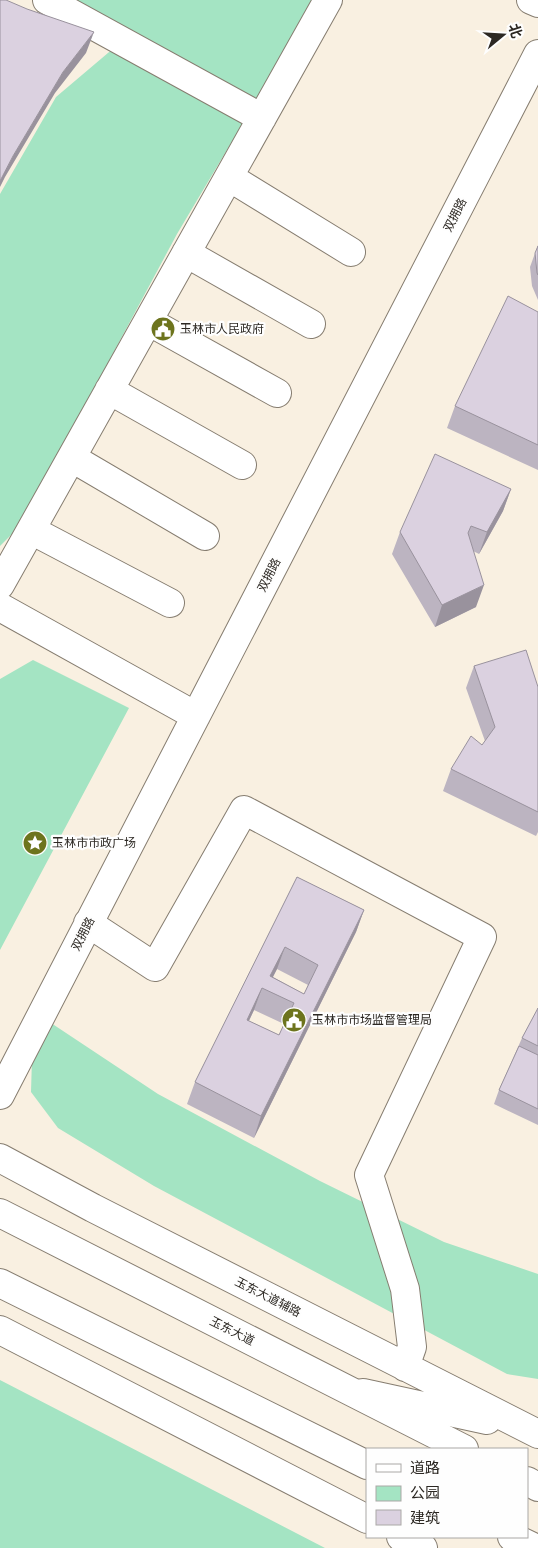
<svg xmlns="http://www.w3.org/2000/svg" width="538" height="1548" font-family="'Work Sans','Noto Sans SC',sans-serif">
<rect width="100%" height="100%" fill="#f9f0e1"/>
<!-- green -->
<path fill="#a4e4c3" d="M 62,0 L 316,0 L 177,234 L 21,525 L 0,546 L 0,194 L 56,97 L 128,36 Z
M 33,660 L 129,708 L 0,950 L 0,679 Z
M 51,1023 L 158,1094 L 320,1181 L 444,1242 L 538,1274 L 538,1379 L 507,1374 L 154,1186 L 58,1128 L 31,1092 L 32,1058 Z
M 0,1380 L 325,1548 L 0,1548 Z"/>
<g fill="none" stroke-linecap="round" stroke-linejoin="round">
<defs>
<path id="minor" d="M 47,0 L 262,118
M 531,0 L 538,3
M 229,177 L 351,252
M 186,253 L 311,324
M 148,321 L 277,393
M 109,390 L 242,465
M 72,458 L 205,536
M 31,530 L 170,603
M 0,585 L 328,0
M 0,607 L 196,716
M 88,923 L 155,967 L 244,810 L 482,937 L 369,1175 L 405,1289 L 412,1347 L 405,1367
M 0,1095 L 538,54
M 0,1158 L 93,1208 L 538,1434
M 0,1330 L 367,1519
M 363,1393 L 487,1420
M 401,1537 L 423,1548"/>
<path id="major" d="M 0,1213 L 464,1449
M 0,1283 L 367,1465
M 527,1481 L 538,1487
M 512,1537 L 535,1548"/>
</defs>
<!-- minor casing -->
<use href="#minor" stroke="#867d70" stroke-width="30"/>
<!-- major casing -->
<use href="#major" stroke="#867d70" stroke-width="30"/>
<!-- minor -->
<use href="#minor" stroke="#fff" stroke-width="28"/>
<!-- major -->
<use href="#major" stroke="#fff" stroke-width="28"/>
</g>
<!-- wall -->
<path fill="#bcb4c1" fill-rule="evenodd" d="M 538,245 L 538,300 L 532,286 L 530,267 Z
M 538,312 L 538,470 L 447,428 L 455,406 Z
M 511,489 L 503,511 L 479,554 L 473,551 L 476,607 L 435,627 L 392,554 L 400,532 Z
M 474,666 L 538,687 L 538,832 L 536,836 L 443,791 L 451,769 L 482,745 L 485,741 L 466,688 Z
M 297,877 L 364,910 L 356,932 L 254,1138 L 187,1104 L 195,1082 ZM 277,969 L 308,985 L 304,994 L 273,977 ZM 254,1010 L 284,1024 L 279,1035 L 249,1021 Z
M 538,1008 L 538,1125 L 494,1104 L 499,1090 L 522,1038 Z"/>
<!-- shaded-wall -->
<path fill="#99929d" d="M 94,32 L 86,53 L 55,93 L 5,177 L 0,187 L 0,181 L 13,156 L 63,72 Z
M 511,489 L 503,511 L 479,554 L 487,532 Z
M 484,585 L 476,607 L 435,627 L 442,605 Z
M 364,910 L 356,932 L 254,1138 L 261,1116 Z
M 285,947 L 277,969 L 266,990 L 270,976 Z
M 262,988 L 254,1010 L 239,1041 L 247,1020 Z"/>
<!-- building -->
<path fill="#dbd1e0" stroke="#99929d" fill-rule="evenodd" d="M 0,0 L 6,0 L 27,9 L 94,32 L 63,72 L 13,156 L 0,181 Z
M 538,246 L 538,275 L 537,273 L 535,253 Z
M 508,296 L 538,312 L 538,445 L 455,406 Z
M 435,454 L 511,489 L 487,532 L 471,526 L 468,533 L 484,585 L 442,605 L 400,532 Z
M 526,650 L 538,687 L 538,812 L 451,769 L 471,736 L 482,745 L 495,727 L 474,666 Z
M 297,877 L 364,910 L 261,1116 L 195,1082 ZM 285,947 L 318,965 L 304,994 L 270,976 ZM 262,988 L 294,1003 L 279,1035 L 247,1020 Z
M 538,1008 L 538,1046 L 522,1038 Z
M 519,1046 L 538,1055 L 538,1109 L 499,1090 Z"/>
<!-- icons -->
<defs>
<symbol id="civic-disc" viewBox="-11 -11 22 22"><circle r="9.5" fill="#6d741d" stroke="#fefefe"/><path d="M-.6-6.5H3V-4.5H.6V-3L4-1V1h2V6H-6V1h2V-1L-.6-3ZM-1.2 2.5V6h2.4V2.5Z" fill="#fff"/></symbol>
<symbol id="sight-disc" viewBox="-11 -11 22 22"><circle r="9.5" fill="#6d741d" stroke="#fefefe"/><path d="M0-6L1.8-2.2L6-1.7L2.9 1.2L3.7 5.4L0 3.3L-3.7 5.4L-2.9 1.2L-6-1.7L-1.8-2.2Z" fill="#fff"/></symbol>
</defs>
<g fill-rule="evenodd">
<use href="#civic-disc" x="149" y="315" width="28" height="28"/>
<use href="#sight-disc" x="21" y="829" width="28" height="28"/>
<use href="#civic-disc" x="280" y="1006" width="28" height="28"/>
</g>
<g text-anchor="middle" stroke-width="4.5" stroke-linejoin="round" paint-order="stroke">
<!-- street labels -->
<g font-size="12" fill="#2c2823" stroke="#fefefe">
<text transform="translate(455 215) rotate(-63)" y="4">双拥路</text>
<text transform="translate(269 575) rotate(-63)" y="4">双拥路</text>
<text transform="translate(83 934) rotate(-63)" y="4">双拥路</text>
<text transform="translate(268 1297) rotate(27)" y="4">玉东大道辅路</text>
<text transform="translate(232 1331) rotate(27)" y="4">玉东大道</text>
</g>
<!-- poi labels -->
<g font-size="12" fill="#2c2823" stroke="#fefefe" text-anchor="start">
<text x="180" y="333">玉林市人民政府</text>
<text x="52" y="847">玉林市市政广场</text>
<text x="312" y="1024">玉林市市场监督管理局</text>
</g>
</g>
<!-- legend -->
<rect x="366" y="1448" width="162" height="90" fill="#fefefe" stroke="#aaa8a6"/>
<rect x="376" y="1464" width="25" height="8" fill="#ffffff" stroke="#aaa8a6"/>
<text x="410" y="1473" font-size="15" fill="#2c2823">道路</text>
<rect x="376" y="1486" width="25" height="15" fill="#a4e4c3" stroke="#aaa8a6"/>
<text x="410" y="1498" font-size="15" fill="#2c2823">公园</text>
<rect x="376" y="1510" width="25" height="15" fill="#dbd1e0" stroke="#aaa8a6"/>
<text x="410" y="1523" font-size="15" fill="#2c2823">建筑</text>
<!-- north arrow -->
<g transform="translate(503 35) rotate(72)" stroke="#fefefe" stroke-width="4" paint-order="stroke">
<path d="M0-4L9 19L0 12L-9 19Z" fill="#2c2823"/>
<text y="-8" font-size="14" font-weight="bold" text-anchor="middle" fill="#2c2823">北</text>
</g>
</svg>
